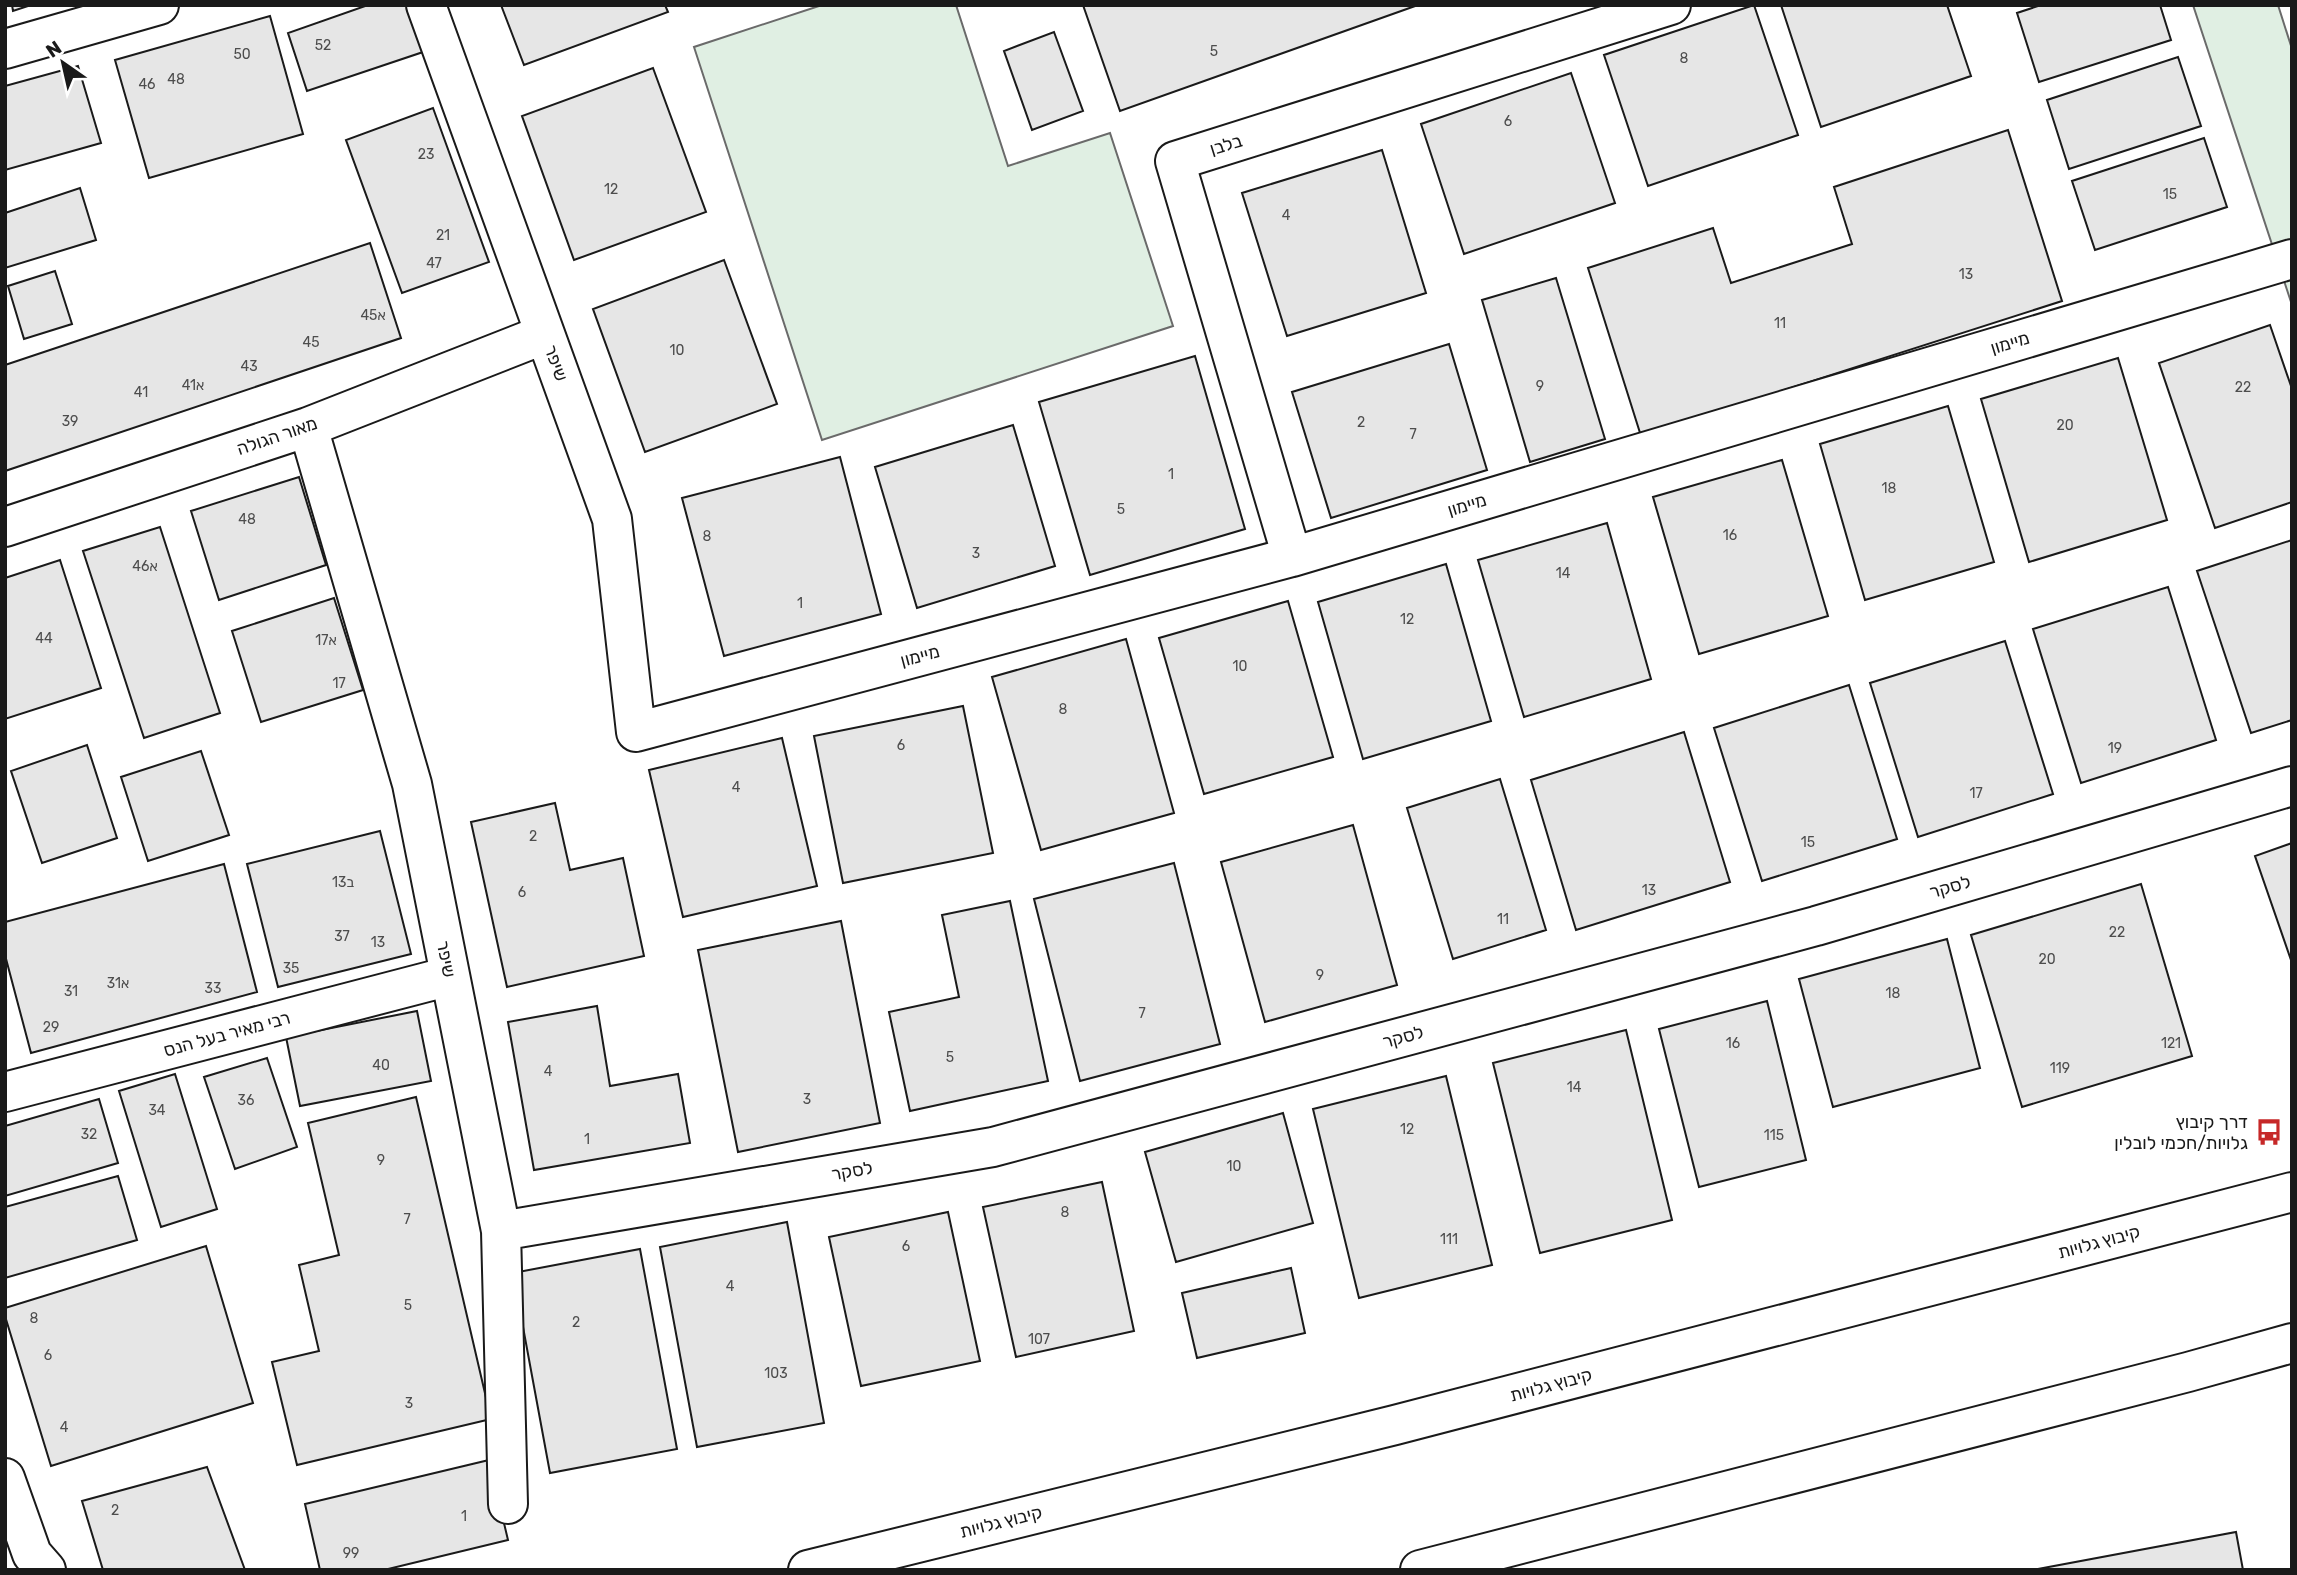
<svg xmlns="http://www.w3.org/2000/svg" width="2297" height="1575" font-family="Rubik,'Noto Sans Hebrew',sans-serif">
<rect width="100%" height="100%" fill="#fff"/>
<!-- green -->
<path fill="#e0efe3" stroke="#6a6a6a" stroke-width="2" d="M 822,5 L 956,5 L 1008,166 L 1110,133 L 1173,326 L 822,440 L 694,47 Z
M 2193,5 L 2278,5 L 2292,49 L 2292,305 Z"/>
<!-- building -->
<path fill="#e6e6e6" stroke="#1a1a1a" stroke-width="2" d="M 12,5 L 31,5 L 13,11 Z
M 368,5 L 410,5 L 426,51 L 307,91 L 288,33 Z
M 501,5 L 665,5 L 668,12 L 524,65 Z
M 1083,5 L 1418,5 L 1120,111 Z
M 1754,5 L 1798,135 L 1648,186 L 1604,55 Z
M 1781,5 L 1947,5 L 1971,76 L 1821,127 Z
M 2041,5 L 2160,5 L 2171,40 L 2039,82 L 2017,13 Z
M 270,16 L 303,134 L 149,178 L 115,60 Z
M 1054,32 L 1083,111 L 1032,130 L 1004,51 Z
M 2178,57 L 2201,126 L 2069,169 L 2047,100 Z
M 78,66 L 101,143 L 5,170 L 5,86 Z
M 653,68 L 706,212 L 574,260 L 522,116 Z
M 1571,73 L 1615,203 L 1464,254 L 1421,124 Z
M 433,108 L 489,262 L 402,293 L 346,140 Z
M 2008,130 L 2062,301 L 1641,436 L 1588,268 L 1713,228 L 1731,283 L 1852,244 L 1834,187 Z
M 2204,138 L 2227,207 L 2095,250 L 2072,181 Z
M 1382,150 L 1426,293 L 1287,336 L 1242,193 Z
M 80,188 L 96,240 L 5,268 L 5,213 Z
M 370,243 L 401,338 L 5,471 L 5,365 Z
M 724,260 L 777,404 L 645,452 L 593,309 Z
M 55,271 L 72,324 L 24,339 L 8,286 Z
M 1556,278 L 1605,439 L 1530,462 L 1482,300 Z
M 2270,325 L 2292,389 L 2292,502 L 2215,528 L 2159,363 Z
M 1449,344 L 1487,470 L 1331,518 L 1292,392 Z
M 1195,356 L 1245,529 L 1090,575 L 1039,402 Z
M 2118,358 L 2167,520 L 2029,562 L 1981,399 Z
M 1948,406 L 1994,562 L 1865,600 L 1820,444 Z
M 1013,425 L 1055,566 L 917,608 L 875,467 Z
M 840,457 L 881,614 L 724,656 L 682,498 Z
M 1782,460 L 1828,616 L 1699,654 L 1653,497 Z
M 299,477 L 326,565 L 219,600 L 191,511 Z
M 1607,523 L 1651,679 L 1524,717 L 1478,560 Z
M 160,527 L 220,713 L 144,738 L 83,551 Z
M 2292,540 L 2292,720 L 2251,733 L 2197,571 Z
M 60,560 L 101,688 L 5,719 L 5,578 Z
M 1446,564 L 1491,721 L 1363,759 L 1318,602 Z
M 2168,587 L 2216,740 L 2081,783 L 2033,629 Z
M 334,598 L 363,690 L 261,722 L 232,631 Z
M 1288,601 L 1333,757 L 1204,794 L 1159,638 Z
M 1126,639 L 1174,813 L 1041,850 L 992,677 Z
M 2005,641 L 2053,794 L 1918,837 L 1870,683 Z
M 1849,685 L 1897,839 L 1762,881 L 1714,728 Z
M 963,706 L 993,853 L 843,883 L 814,736 Z
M 1684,732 L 1730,882 L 1576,930 L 1531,780 Z
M 782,738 L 817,886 L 683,917 L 649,770 Z
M 87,745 L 117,838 L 42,863 L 11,771 Z
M 201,751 L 229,835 L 148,861 L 121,777 Z
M 1500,779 L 1546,930 L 1453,959 L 1407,808 Z
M 555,803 L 570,870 L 623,858 L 644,956 L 507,987 L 471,822 Z
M 1353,825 L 1397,985 L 1265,1022 L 1221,862 Z
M 380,831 L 411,954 L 278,987 L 247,864 Z
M 2292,843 L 2292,963 L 2255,856 Z
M 1174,863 L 1220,1044 L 1080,1081 L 1034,899 Z
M 224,864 L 257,992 L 31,1053 L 5,955 L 5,922 Z
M 2141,884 L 2192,1056 L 2022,1107 L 1971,935 Z
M 1010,901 L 1048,1081 L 910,1111 L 889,1012 L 959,997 L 942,915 Z
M 841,921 L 880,1123 L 738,1152 L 698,950 Z
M 1947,939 L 1980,1068 L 1833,1107 L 1799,979 Z
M 1767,1001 L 1806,1160 L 1699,1187 L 1659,1029 Z
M 597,1006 L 610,1086 L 678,1074 L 690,1143 L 534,1170 L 508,1022 Z
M 417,1011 L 431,1081 L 300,1106 L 286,1037 Z
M 1626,1030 L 1672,1220 L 1540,1253 L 1493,1063 Z
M 267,1058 L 297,1147 L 235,1169 L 204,1077 Z
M 175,1074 L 217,1209 L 161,1227 L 119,1091 Z
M 1446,1076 L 1492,1265 L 1359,1298 L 1313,1109 Z
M 416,1097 L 491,1419 L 297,1465 L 272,1362 L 319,1351 L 299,1265 L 339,1255 L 308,1123 Z
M 99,1099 L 118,1163 L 5,1196 L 5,1126 Z
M 1283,1113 L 1313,1223 L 1176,1262 L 1145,1152 Z
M 118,1176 L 137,1240 L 5,1278 L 5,1207 Z
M 1102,1182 L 1134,1331 L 1016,1357 L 983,1207 Z
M 948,1212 L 980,1361 L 861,1386 L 829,1237 Z
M 787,1222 L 824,1423 L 697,1447 L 660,1247 Z
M 206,1246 L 253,1403 L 51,1466 L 5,1316 L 5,1308 Z
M 640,1249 L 677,1449 L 550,1473 L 513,1273 Z
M 1291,1268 L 1305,1333 L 1197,1358 L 1182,1293 Z
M 489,1460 L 508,1540 L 384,1570 L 320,1570 L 305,1504 Z
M 207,1467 L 245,1570 L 103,1570 L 82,1501 Z
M 2236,1532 L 2243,1570 L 2036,1570 L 2038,1569 Z"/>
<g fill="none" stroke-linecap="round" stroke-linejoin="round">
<defs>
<path id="street" d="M 426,5 L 612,519 L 636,732 L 1292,557 L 2292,259
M 5,49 L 159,5
M 308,427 L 412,784 L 501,1231 L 508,1504
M 5,527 L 308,427 L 545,334
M 1292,557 L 1175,161 L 1671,5
M 5,1092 L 450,976
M 501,1231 L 993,1147 L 1816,926 L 2292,786"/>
<path id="secondary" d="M 5,1478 L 32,1554 L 46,1570
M 808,1570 L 1395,1425 L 2292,1192
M 1420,1570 L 2188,1372 L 2292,1343"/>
</defs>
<!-- street casing -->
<use href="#street" stroke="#1a1a1a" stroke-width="42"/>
<!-- secondary casing -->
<use href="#secondary" stroke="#1a1a1a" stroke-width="42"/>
<!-- street -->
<use href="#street" stroke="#fff" stroke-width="38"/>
<!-- secondary -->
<use href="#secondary" stroke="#fff" stroke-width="38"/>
</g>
<!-- icons -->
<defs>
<symbol id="bus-bare" viewBox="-9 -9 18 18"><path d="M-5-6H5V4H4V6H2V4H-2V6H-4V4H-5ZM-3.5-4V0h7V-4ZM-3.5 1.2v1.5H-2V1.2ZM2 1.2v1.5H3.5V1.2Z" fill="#c62828" stroke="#fff" stroke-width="2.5" paint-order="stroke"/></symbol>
</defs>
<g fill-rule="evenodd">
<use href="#bus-bare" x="2250" y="1113" width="38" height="38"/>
</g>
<g text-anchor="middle" stroke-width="5" stroke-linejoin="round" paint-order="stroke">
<!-- number labels -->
<g font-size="14" fill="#4d4d4d">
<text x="323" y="50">52</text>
<text x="1214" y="56">5</text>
<text x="242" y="59">50</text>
<text x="1684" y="63">8</text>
<text x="176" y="84">48</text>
<text x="147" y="89">46</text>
<text x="1508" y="126">6</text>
<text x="426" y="159">23</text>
<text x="611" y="194">12</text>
<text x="2170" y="199">15</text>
<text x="1286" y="220">4</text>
<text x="443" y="240">21</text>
<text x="434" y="268">47</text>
<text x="1966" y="279">13</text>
<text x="373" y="320">45א</text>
<text x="1780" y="328">11</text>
<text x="311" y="347">45</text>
<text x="677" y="355">10</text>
<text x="249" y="371">43</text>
<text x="193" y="390">41א</text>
<text x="1540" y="391">9</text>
<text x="2243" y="392">22</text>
<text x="141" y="397">41</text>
<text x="70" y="426">39</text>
<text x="1361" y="427">2</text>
<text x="2065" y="430">20</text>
<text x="1413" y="439">7</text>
<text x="1171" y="479">1</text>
<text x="1889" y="493">18</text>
<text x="1121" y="514">5</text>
<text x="247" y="524">48</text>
<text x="1730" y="540">16</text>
<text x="707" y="541">8</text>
<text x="976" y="558">3</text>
<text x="145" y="571">46א</text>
<text x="1563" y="578">14</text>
<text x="800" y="608">1</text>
<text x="1407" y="624">12</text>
<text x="44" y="643">44</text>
<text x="326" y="645">17א</text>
<text x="1240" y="671">10</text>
<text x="339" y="688">17</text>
<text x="1063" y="714">8</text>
<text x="901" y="750">6</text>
<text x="2115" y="753">19</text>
<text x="736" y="792">4</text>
<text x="1976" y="798">17</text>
<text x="533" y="841">2</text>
<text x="1808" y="847">15</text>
<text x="343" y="887">13ב</text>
<text x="1649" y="895">13</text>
<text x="522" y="897">6</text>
<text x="1503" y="924">11</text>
<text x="2117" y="937">22</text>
<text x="342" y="941">37</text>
<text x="378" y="947">13</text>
<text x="2047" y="964">20</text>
<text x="291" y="973">35</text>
<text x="1320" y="980">9</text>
<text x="118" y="988">31א</text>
<text x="213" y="993">33</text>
<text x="71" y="996">31</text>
<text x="1893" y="998">18</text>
<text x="1142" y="1018">7</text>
<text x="51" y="1032">29</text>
<text x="1733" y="1048">16</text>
<text x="2171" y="1048">121</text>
<text x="950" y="1062">5</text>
<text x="381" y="1070">40</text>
<text x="2060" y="1073">119</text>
<text x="548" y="1076">4</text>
<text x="1574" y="1092">14</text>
<text x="807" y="1104">3</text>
<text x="246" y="1105">36</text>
<text x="157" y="1115">34</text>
<text x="1407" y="1134">12</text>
<text x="89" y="1139">32</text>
<text x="1774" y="1140">115</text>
<text x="587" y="1144">1</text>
<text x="381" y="1165">9</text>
<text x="1234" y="1171">10</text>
<text x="1065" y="1217">8</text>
<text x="407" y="1224">7</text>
<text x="1449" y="1244">111</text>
<text x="906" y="1251">6</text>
<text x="730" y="1291">4</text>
<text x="408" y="1310">5</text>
<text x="34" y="1323">8</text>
<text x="576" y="1327">2</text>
<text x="1039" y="1344">107</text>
<text x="48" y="1360">6</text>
<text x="776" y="1378">103</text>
<text x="409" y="1408">3</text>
<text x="64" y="1432">4</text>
<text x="115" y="1515">2</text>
<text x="464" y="1521">1</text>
<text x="351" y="1558">99</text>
</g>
<!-- street labels -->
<g font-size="18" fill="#1a1a1a" stroke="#fff">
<text transform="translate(1226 145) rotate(-17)" y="6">בלבן</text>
<text transform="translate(2010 343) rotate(-17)" y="6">מיימון</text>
<text transform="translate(556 363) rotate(70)" y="6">שיפר</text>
<text transform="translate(277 436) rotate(-19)" y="6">מאור הגולה</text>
<text transform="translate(1467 505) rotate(-17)" y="6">מיימון</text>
<text transform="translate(920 656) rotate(-15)" y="6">מיימון</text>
<text transform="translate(1950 887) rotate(-16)" y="6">לסקר</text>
<text transform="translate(446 959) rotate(79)" y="6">שיפר</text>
<text transform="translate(227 1034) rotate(-15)" y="6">רבי מאיר בעל הנס</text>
<text transform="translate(1403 1037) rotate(-15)" y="6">לסקר</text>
<text transform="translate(852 1171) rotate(-10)" y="6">לסקר</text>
<text transform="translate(2099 1242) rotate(-15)" y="6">קיבוץ גלויות</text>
<text transform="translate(1551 1385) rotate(-15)" y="6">קיבוץ גלויות</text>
<text transform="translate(1001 1522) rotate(-14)" y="6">קיבוץ גלויות</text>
</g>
<!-- poi labels -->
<g font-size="18" fill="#1a1a1a" stroke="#fff" text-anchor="end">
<text x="2248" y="1128">דרך קיבוץ<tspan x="2248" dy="21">גלויות/חכמי לובלין</tspan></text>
</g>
</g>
<!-- border -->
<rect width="2297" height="1575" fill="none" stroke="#1a1a1a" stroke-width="14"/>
<!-- north arrow -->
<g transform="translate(63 63) rotate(326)" stroke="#ffffff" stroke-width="5" paint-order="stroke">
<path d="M0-5L12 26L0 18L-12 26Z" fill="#1a1a1a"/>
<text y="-10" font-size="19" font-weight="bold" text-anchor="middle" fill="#1a1a1a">N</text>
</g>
</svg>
